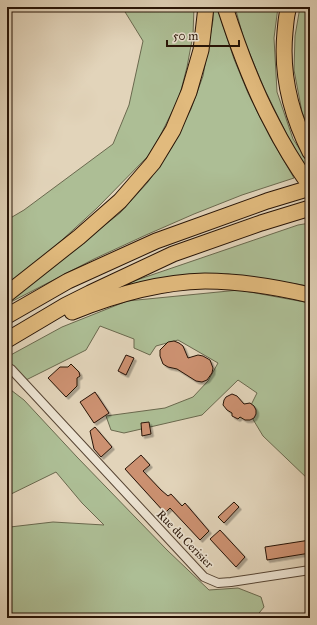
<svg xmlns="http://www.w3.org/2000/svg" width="317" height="625" font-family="'IM FELL Great Primer',serif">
<defs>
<filter id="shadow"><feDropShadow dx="2.5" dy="2.5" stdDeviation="0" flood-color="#0004"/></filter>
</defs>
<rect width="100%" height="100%" fill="#e2d4ba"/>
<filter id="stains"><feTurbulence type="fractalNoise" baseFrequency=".005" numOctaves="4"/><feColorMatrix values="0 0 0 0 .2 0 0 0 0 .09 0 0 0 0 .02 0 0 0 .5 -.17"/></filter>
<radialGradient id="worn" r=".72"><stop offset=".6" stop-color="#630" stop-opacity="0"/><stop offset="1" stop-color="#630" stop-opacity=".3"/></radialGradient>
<!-- green -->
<path fill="#adbe95" stroke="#6a694e" d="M 122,7 L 194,7 L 193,35 L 187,67 L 179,98 L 152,152 L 97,208 L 39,261 L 7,285 L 7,220 L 24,210 L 113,144 L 129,105 L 143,41 Z
M 213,7 L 217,7 L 234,59 L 248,93 L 270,137 L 294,178 L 242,195 L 194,214 L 146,235 L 94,259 L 7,304 L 7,302 L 120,213 L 148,182 L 172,147 L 191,109 L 203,76 L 213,20 Z
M 235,7 L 278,7 L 274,38 L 277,92 L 293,139 L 310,165 L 310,174 L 309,175 L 287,135 L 264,88 L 244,40 Z
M 300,7 L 310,7 L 310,134 L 302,112 L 294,70 L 295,36 Z
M 310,223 L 310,287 L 303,285 L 228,274 L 162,280 L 129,287 L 128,283 L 298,225 Z
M 239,290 L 310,303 L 310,481 L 263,436 L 248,411 L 257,393 L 238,380 L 202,415 L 124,433 L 111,430 L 106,416 L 165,408 L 193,397 L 208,381 L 218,363 L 178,340 L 156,346 L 150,355 L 134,348 L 134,339 L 100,326 L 86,350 L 24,381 L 7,360 L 7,357 L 62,327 L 127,301 Z
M 7,387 L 24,400 L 77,457 L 167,550 L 209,590 L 238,588 L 261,597 L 264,607 L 255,618 L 7,618 L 7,531 L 10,527 L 53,522 L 104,525 L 82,503 L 56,472 L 7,496 Z"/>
<!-- building -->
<path fill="#cc9171" stroke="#281406" filter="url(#shadow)" d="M 174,341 L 179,343 L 183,346 L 188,358 L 198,355 L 203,356 L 210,360 L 213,368 L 212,373 L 207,380 L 202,382 L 196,381 L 177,369 L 168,367 L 163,364 L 160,356 L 160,350 L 168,342 Z
M 126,355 L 134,358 L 126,375 L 118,371 Z
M 71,364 L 79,372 L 80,376 L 77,378 L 77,386 L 66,397 L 48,378 L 60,367 L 68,367 Z
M 95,392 L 109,413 L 94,423 L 80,402 Z
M 232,394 L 237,396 L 244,404 L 250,403 L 254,406 L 256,410 L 256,414 L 254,418 L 250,420 L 245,420 L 240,417 L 238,419 L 232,416 L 232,413 L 227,410 L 223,405 L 224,400 L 226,397 Z
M 149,422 L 151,434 L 142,436 L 141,423 Z
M 95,427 L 112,447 L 101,457 L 94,449 L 90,431 Z
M 141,455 L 150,465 L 143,471 L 161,490 L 168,496 L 171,494 L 182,506 L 185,503 L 209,531 L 200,540 L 170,508 L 165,513 L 125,469 Z
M 234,502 L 239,507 L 224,523 L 218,517 Z
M 220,530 L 245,557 L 236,567 L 210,539 Z
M 310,540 L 310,553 L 267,560 L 265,547 Z"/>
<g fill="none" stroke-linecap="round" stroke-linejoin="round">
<defs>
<path id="street" d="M 11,369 L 204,577 L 218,583 L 231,582 L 310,570"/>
<path id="highway" d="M 225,7 C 238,47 252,86 272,123 C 283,145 296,166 310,186
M 289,7 C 286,15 286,23 285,32 C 281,73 291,115 310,152
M 7,294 L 79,237 L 120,201 L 153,163 L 173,130 L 189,92 L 201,50 L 206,7
M 72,312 C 114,295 159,282 205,281 C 240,281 276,287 310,295
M 7,316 L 68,281 L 156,241 L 267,201 L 310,188
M 7,340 L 66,305 L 90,293 L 173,254 L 261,223 L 310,208"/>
</defs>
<!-- street casing -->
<use href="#street" stroke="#564433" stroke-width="10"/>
<!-- highway casing -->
<use href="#highway" stroke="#281406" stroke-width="17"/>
<!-- street -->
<use href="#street" stroke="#ece3d2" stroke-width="8"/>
<!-- highway -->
<use href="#highway" stroke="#e1ba7d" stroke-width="15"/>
</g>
<g text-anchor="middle" stroke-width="3.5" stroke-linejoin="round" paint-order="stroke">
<!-- street labels -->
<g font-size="12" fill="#281406" stroke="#ece3d2">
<text transform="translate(185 539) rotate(46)" y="4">Rue du Cerisier</text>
</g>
</g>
<!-- margin -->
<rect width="317" height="625" fill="none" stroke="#e2d4ba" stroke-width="24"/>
<rect x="8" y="8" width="301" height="609" fill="none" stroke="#281406" stroke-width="2"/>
<rect x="12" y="12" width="293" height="601" fill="none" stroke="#281406"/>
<!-- scale -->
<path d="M167 40v6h72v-6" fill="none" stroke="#281406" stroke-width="2"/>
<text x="173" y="40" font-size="12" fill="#281406" stroke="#ece3d2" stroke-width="3" paint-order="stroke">50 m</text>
<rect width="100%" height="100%" filter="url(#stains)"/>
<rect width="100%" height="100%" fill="url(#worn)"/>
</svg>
